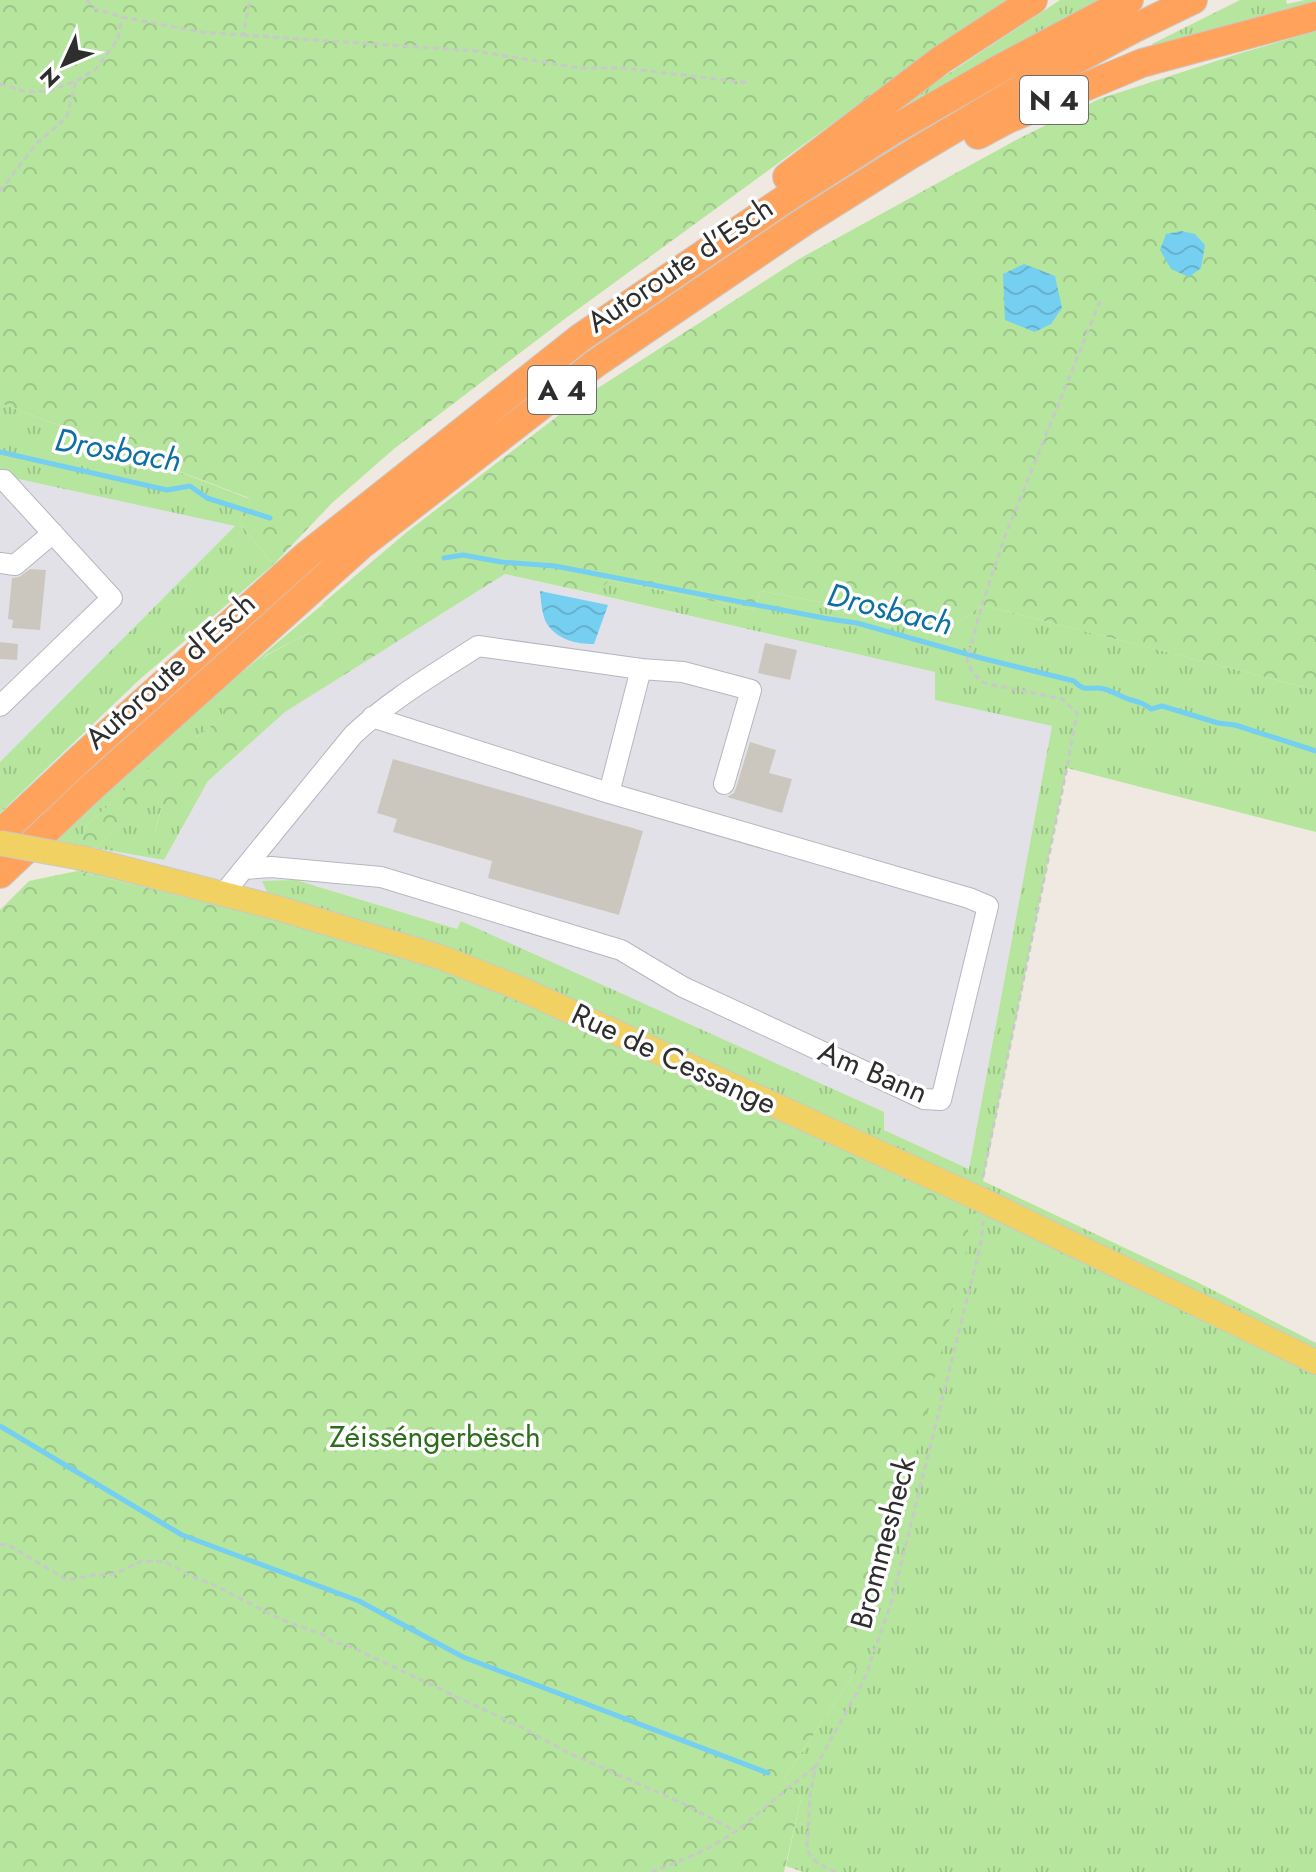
<svg xmlns="http://www.w3.org/2000/svg" width="1316" height="1872" font-family="Jost,sans-serif">
<defs>
<pattern id="grass-tufts" width="24" height="20" patternUnits="userSpaceOnUse" patternTransform="scale(2)"><rect width="24" height="20" fill="#b6e59e"/><path d="M3 7l-1-3M5 7V3M7 7l1-3M15 17l-1-3M17 17v-4M19 17l1-3" fill="none" stroke="#9dc588"/></pattern>
<pattern id="forest-crowns" width="20" height="18" patternUnits="userSpaceOnUse" patternTransform="scale(2)"><rect width="20" height="18" fill="#b6e59e"/><path d="M2 6a3 3 0 1 1 6 0M12 15a3 3 0 1 1 6 0" fill="none" stroke="#9dc588"/></pattern>
<pattern id="water-waves" width="16" height="10" patternUnits="userSpaceOnUse" patternTransform="scale(2)"><rect width="16" height="10" fill="#75cff0"/><path d="M0 5q4-4 8 0t8 0" fill="none" stroke="#66b2ce"/></pattern>
</defs>
<rect width="100%" height="100%" fill="#efe9e1"/>
<!-- industrial -->
<path fill="#e3e1e8" d="M 0,475 L 235,526 L 0,762 Z
M 505,574 L 936,672 L 935,700 L 1053,726 L 970,1169 L 884,1130 L 461,921 L 458,929 L 296,880 L 274,907 L 87,859 L 96,848 L 164,860 L 208,781 L 285,712 Z"/>
<!-- grass -->
<path fill="url(#grass-tufts)" d="M 1060,0 L 1103,0 L 874,123 Z
M 1240,0 L 1286,0 L 1287,4 L 1305,0 L 1316,0 L 1316,6 L 1156,51 L 1152,44 Z
M 0,403 L 250,499 L 239,522 L 273,565 L 139,680 L 0,813 L 0,762 L 235,526 L 0,475 Z
M 610,580 L 755,610 L 760,591 L 954,626 L 982,605 L 1316,690 L 1316,832 L 1067,768 L 983,1181 L 1197,1282 L 1316,1343 L 1316,1872 L 803,1872 L 786,1866 L 801,1799 L 784,1779 L 854,1674 L 275,919 L 77,871 L 87,859 L 273,905 L 262,881 L 296,880 L 457,929 L 461,921 L 884,1112 L 884,1130 L 969,1169 L 1052,726 L 935,700 L 935,672 L 595,594 Z
M 322,605 L 330,614 L 307,634 L 266,655 L 222,717 L 197,737 L 191,730 L 86,826 L 79,845 L 55,840 L 196,711 Z
M 170,777 L 155,831 L 165,834 L 208,781 L 164,860 L 96,848 Z"/>
<!-- forest -->
<path fill="url(#forest-crowns)" d="M 0,0 L 1006,0 L 840,118 L 566,318 L 395,448 L 332,503 L 273,565 L 239,522 L 249,498 L 0,403 Z
M 1316,31 L 1316,690 L 982,605 L 954,626 L 760,591 L 755,610 L 610,580 L 595,594 L 505,574 L 285,712 L 208,781 L 165,835 L 155,832 L 169,779 L 96,848 L 79,845 L 86,826 L 191,729 L 197,737 L 222,717 L 222,700 L 267,655 L 307,634 L 329,614 L 322,604 L 407,532 L 576,402 L 799,259 L 1018,139 L 1099,99 L 1241,53 Z
M 77,871 L 275,919 L 436,965 L 516,996 L 966,1203 L 969,1240 L 881,1594 L 854,1674 L 784,1779 L 801,1799 L 784,1872 L 0,1872 L 0,910 L 29,881 Z"/>
<!-- water -->
<path fill="url(#water-waves)" d="M 1181,231 L 1195,234 L 1205,245 L 1201,268 L 1189,277 L 1171,269 L 1160,250 L 1166,234 Z
M 1024,264 L 1055,276 L 1062,308 L 1051,324 L 1035,332 L 1005,320 L 1003,274 Z
M 540,591 L 608,605 L 594,644 C 576,644 558,640 547,624 C 542,616 541,601 540,591 Z"/>
<g fill="none" stroke-linecap="round" stroke-linejoin="round">
<!-- stream -->
<path stroke="#75cff0" stroke-width="5" d="M 0,452 L 167,490 L 190,486 L 207,498 L 270,518
M 444,558 L 463,555 L 501,562 L 555,566 L 829,619 L 857,623 L 981,658 L 1074,681 C 1086,694 1091,685 1104,689 C 1112,691 1120,696 1128,699 C 1138,702 1142,702 1151,709 L 1162,706 L 1218,723 L 1235,725 L 1316,751
M 0,1426 L 182,1535 L 359,1601 L 463,1657 L 768,1773"/>
</g>
<!-- building -->
<path fill="#cbc7bf" d="M 30,569 L 46,570 L 40,630 L 12,628 L 13,620 L 8,619 L 12,578 L 19,577 Z
M 0,642 L 18,644 L 17,660 L 0,659 Z
M 765,643 L 797,650 L 790,680 L 758,673 Z
M 750,742 L 776,750 L 769,773 L 792,779 L 782,813 L 727,797 L 734,793 L 736,788 Z
M 393,759 L 643,831 L 619,915 L 488,878 L 492,861 L 393,832 L 397,819 L 377,813 Z"/>
<g fill="none" stroke-linecap="round" stroke-linejoin="round">
<defs>
<path id="minor" d="M 0,480 L 4,480 L 112,598 L 0,706
M 0,563 L 15,565 L 53,533
M 641,669 L 683,672 L 751,690 L 724,784
M 372,717 L 609,793
M 224,893 L 353,735 C 391,699 435,674 478,646 L 641,669 L 609,793 L 969,898 L 988,906 L 941,1100 L 924,1099 L 683,987 L 621,950 L 381,877 L 271,867 L 244,869"/>
<path id="major" d="M 87,859 L 274,907 L 440,957 L 519,988 L 982,1200 L 1316,1362"/>
<path id="highway" d="M 978,135 L 1008,119 L 1142,63 L 1316,16
M 787,177 L 941,60 L 1033,0
M 0,834 L 81,758 L 307,555 L 580,338 L 788,197 L 893,130 L 1001,68 L 1129,0
M 0,874 L 91,788 L 360,546 L 596,363 L 805,221 L 910,155 L 1016,92 L 1133,29 L 1193,0"/>
</defs>
<!-- minor casing -->
<use href="#minor" stroke="#b4b7c1" stroke-width="22"/>
<!-- major casing -->
<use href="#major" stroke="#c9c9c9" stroke-width="26"/>
<!-- highway casing -->
<use href="#highway" stroke="#c9c9c9" stroke-width="30"/>
<!-- path -->
<path stroke="#c9c9c9" stroke-width="3" stroke-dasharray="6 4" stroke-linecap="butt" d="M 87,0 L 93,8 L 122,17 L 200,32 L 243,35 L 250,0
M 243,35 L 477,51 L 579,68 L 623,68 L 750,83
M 0,84 L 27,92 L 50,91 L 76,81 L 96,69 L 118,39 L 122,17
M 0,191 L 37,143 L 67,117 L 76,81
M 983,1177 L 1067,767 L 1077,713 L 1062,699 L 984,683 L 972,672 L 967,661 L 982,605 L 1005,536 L 1101,299
M 0,1545 L 7,1544 L 67,1580 L 94,1575 L 115,1574 L 141,1561 L 166,1562 L 190,1576 L 214,1585 L 280,1619 L 324,1635 L 333,1643 L 345,1644 L 525,1729 L 569,1753 L 684,1804 L 735,1831
M 651,1872 C 680,1862 710,1849 736,1831 C 763,1811 787,1787 815,1767
M 836,1872 C 823,1866 813,1863 807,1849 L 810,1794 L 816,1766 L 865,1678 L 892,1600 L 981,1243 L 983,1221"/>
<!-- minor -->
<use href="#minor" stroke="#fff" stroke-width="20"/>
<!-- major -->
<use href="#major" stroke="#f2d163" stroke-width="24"/>
<!-- highway -->
<use href="#highway" stroke="#ffa35c" stroke-width="28"/>
<defs>
<path id="major-bridge" d="M 0,843 L 87,859"/>
</defs>
<!-- major-bridge casing -->
<use href="#major-bridge" stroke="#c9c9c9" stroke-width="26" stroke-linecap="butt"/>
<!-- major-bridge -->
<use href="#major-bridge" stroke="#f2d163" stroke-width="24"/>
</g>
<g text-anchor="middle" stroke-width="7" stroke-linejoin="round" paint-order="stroke">
<!-- shield labels -->
<g fill="#fff" stroke="#6d6d6d" stroke-width="2">
<rect x="1020" y="76" width="68" height="48" rx="6"/>
<rect x="528" y="366" width="68" height="48" rx="6"/>
</g>
<g font-size="28" font-weight="bold" fill="#2e2e2e">
<text x="1054" y="110">N 4</text>
<text x="562" y="400">A 4</text>
</g>
<!-- street labels -->
<g font-size="30" fill="#2e2e2e" stroke="#fff">
<text transform="translate(680 265) rotate(-34)" y="10">Autoroute d'Esch</text>
<text transform="translate(170 671) rotate(-42)" y="10">Autoroute d'Esch</text>
<text transform="translate(674 1059) rotate(25)" y="10">Rue de Cessange</text>
<text transform="translate(873 1072) rotate(23)" y="10">Am Bann</text>
<text transform="translate(883 1543) rotate(-75)" y="10">Brommesheck</text>
</g>
<!-- park labels -->
<g font-size="30" fill="#2c6e1b" stroke="#fff">
<text x="435" y="1447">Zéisséngerbësch</text>
</g>
<!-- water labels -->
<g font-size="32" font-style="italic" fill="#0d6fa3" stroke="#fff">
<text transform="translate(118 450) rotate(10)" y="11">Drosbach</text>
<text transform="translate(890 609) rotate(14)" y="11">Drosbach</text>
</g>
</g>
<!-- north arrow -->
<g transform="translate(64 64) rotate(226)" stroke="#ffffff" stroke-width="6" paint-order="stroke">
<path d="M0-6L14 30L0 20L-14 30Z" fill="#2e2e2e"/>
<text y="-12" font-size="22" font-weight="bold" text-anchor="middle" fill="#2e2e2e">N</text>
</g>
</svg>
